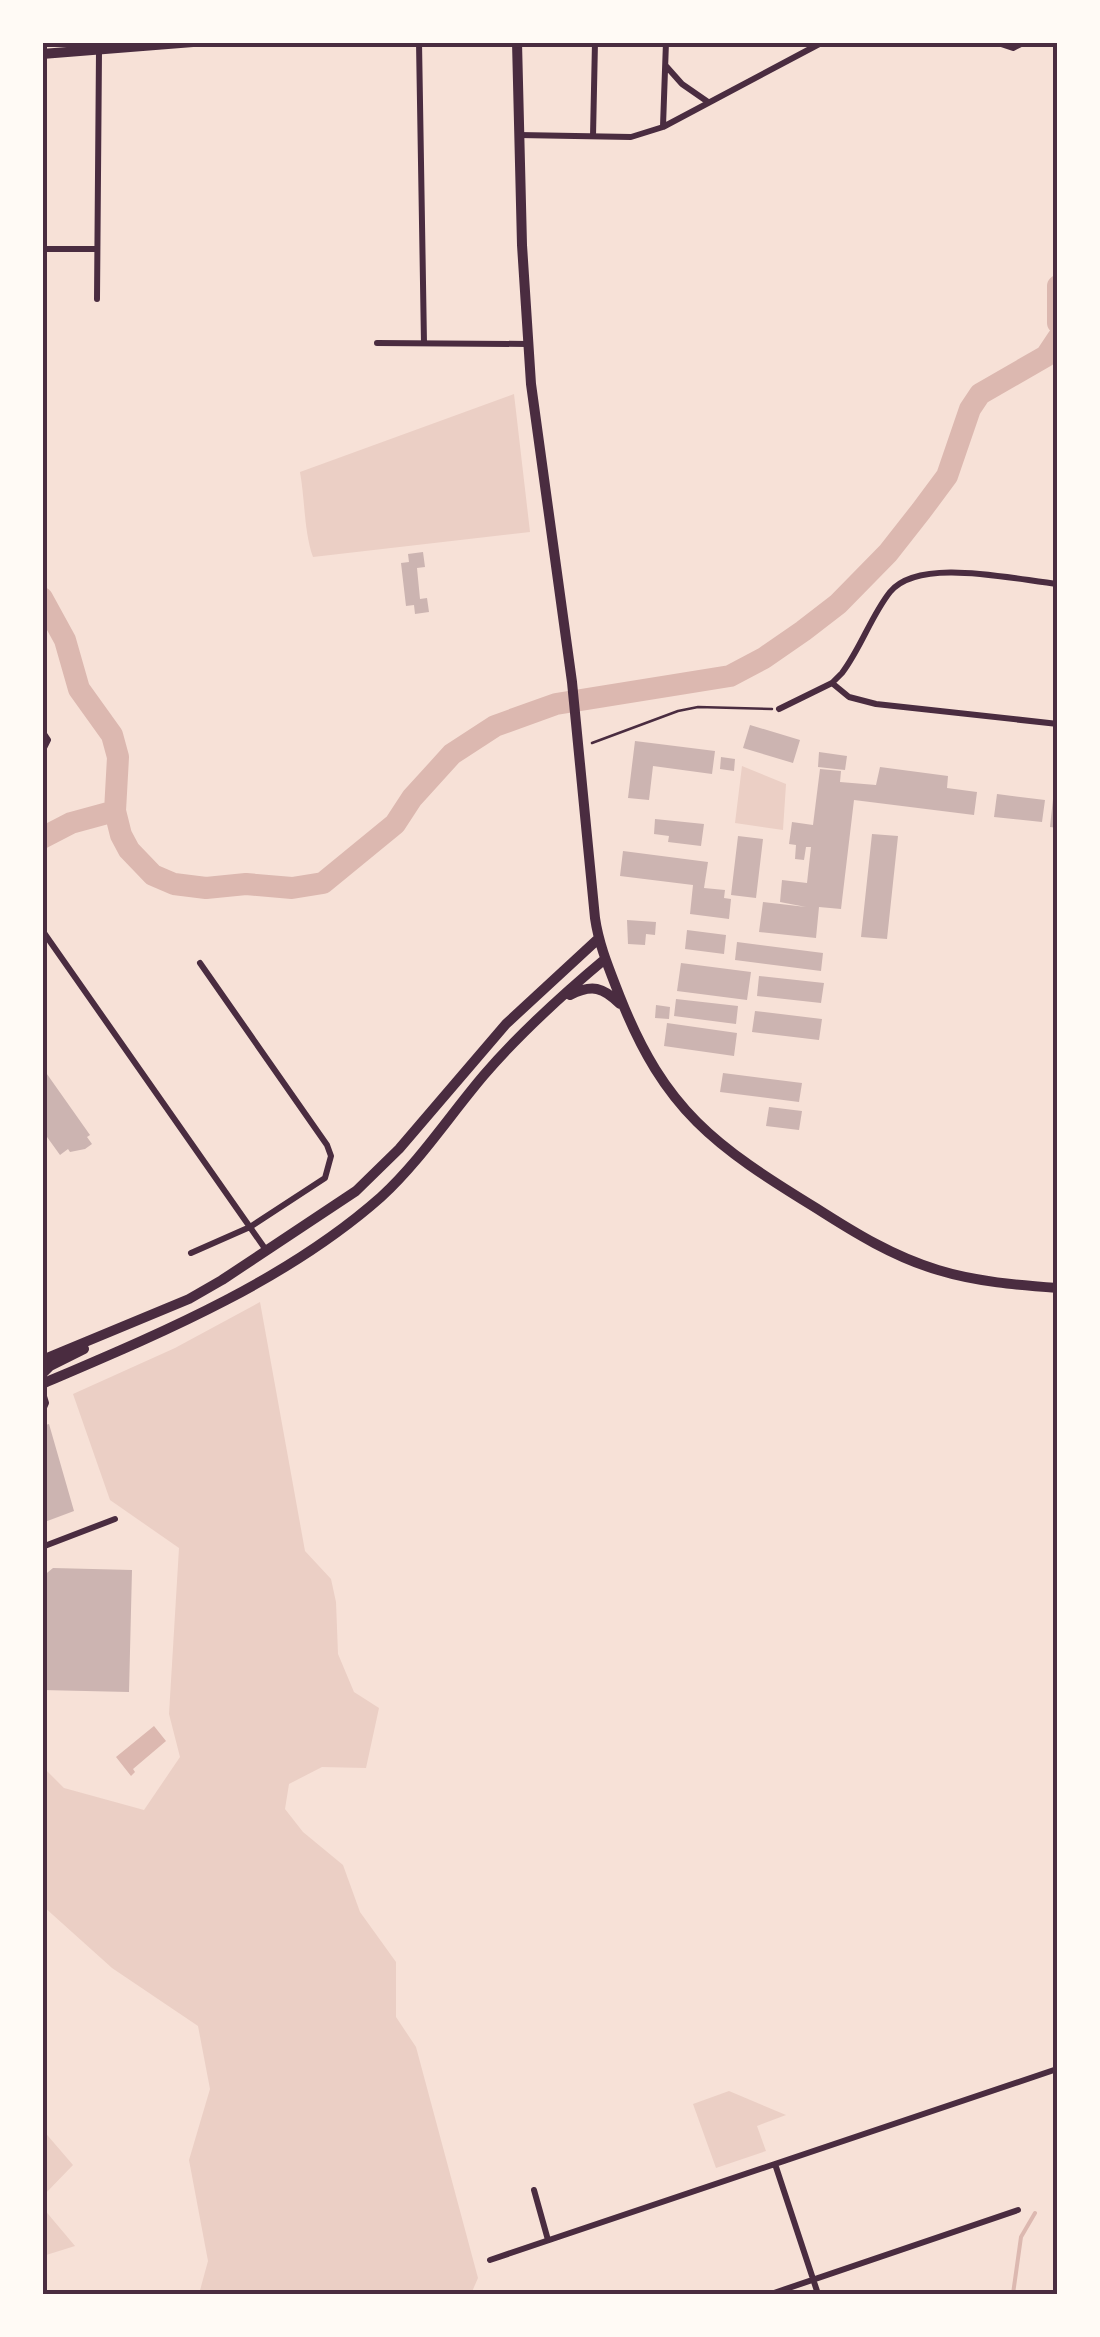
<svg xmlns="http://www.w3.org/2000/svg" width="1100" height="2337" font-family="'Nunito Sans',sans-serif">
<rect width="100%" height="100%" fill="#f7e1d7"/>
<!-- green -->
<path fill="#ebcfc5" d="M 514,394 L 530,532 L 313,557 C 304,532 305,500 300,472 Z
M 742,766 L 786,784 L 783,830 L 735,823 Z
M 260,1302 L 305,1551 L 331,1579 L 336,1602 L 338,1654 L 354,1692 L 379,1708 L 366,1768 L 322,1767 L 289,1784 L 285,1809 L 303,1832 L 343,1865 L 360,1912 L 396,1962 L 396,2017 L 416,2047 L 478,2278 L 471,2294 L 199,2294 L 208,2261 L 189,2160 L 210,2089 L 198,2026 L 112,1968 L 43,1906 L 43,1767 L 64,1788 L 144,1810 L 180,1757 L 169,1714 L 179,1548 L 110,1500 L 73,1394 L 175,1348 Z
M 729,2091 L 786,2115 L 757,2126 L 766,2151 L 716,2168 L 693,2104 Z
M 42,2129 L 73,2165 L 43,2196 L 42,2196 Z
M 42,2208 L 43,2208 L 75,2246 L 43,2256 Z"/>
<!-- water -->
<path fill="#dcb8b0" d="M 154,1726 L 166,1741 L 133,1769 L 135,1772 L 131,1776 L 116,1757 Z"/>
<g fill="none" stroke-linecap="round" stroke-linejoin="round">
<!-- stream -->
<path stroke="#dcb8b0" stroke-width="4" d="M 1013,2294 L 1021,2237 L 1035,2213"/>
<!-- river -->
<path stroke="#dcb8b0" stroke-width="22" d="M 1058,286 L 1058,323
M 42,598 L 65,640 L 79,689 L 112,735 L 118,757 L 115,811 L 121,835 L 129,850 L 153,875 L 174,884 L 206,888 L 246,884 L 292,888 L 323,883 L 395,824 L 412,798 L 452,754 L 495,726 L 556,704 L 730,676 L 764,658 L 803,631 L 838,604 L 888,553 L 921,511 L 947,476 L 970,409 L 980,394 L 1046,356 L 1058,338
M 42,838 L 71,823 L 115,811"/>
</g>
<!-- building -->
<path fill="#ccb4b1" d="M 423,552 L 425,567 L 417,568 L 420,599 L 427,598 L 429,612 L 415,614 L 414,605 L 406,606 L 401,563 L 409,562 L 408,554 Z
M 750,725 L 800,740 L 793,763 L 743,748 Z
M 635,741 L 715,751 L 712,774 L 653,766 L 649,800 L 628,798 Z
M 819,752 L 847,756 L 845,770 L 818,767 Z
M 721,757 L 735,759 L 734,771 L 720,769 Z
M 880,767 L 948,776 L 947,788 L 977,792 L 974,815 L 854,800 L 841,909 L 819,907 L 816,938 L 759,932 L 763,902 L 806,907 L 780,902 L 782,880 L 807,883 L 811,847 L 806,847 L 804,860 L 795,859 L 796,845 L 789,844 L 792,822 L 813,825 L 820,769 L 841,771 L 840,782 L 876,785 Z
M 1055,780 L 1058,780 L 1058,828 L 1050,827 Z
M 997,794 L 1045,800 L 1042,822 L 994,817 Z
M 655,819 L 704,824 L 701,846 L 668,842 L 669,836 L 654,834 Z
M 872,834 L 898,836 L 887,939 L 861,937 Z
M 738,836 L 763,839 L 756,898 L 731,895 Z
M 623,851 L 708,862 L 704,888 L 725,890 L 724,898 L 731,899 L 729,919 L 690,914 L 693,885 L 620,876 Z
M 627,920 L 656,922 L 655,935 L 646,934 L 645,945 L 628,944 Z
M 687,930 L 726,935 L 724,954 L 685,949 Z
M 737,942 L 823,953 L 821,971 L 735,960 Z
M 681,963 L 751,972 L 747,1000 L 677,991 Z
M 759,976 L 824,983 L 821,1003 L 757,996 Z
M 676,999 L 738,1006 L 736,1024 L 674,1016 Z
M 656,1005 L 670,1007 L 669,1019 L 655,1018 Z
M 755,1011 L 822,1019 L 819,1040 L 752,1032 Z
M 667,1023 L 737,1033 L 734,1056 L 664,1046 Z
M 42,1067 L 90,1135 L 87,1137 L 92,1144 L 85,1149 L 70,1152 L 68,1149 L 60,1155 L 42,1130 Z
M 723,1073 L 802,1083 L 799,1102 L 720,1092 Z
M 769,1107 L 802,1111 L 799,1130 L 766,1126 Z
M 49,1424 L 74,1511 L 42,1523 L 42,1426 Z
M 53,1568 L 132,1570 L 129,1692 L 42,1690 L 42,1577 Z"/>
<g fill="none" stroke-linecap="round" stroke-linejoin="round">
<!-- path -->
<path stroke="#4a2c40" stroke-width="2.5" d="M 592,743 L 678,711 L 698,707 L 772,709"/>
<!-- minor -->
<path stroke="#4a2c40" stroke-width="6" d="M 419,42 L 424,343
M 995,42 L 1013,48 L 1025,42
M 666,66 L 682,84 L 708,102
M 663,126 L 666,42
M 519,135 L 631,137 L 663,127 L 823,42
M 593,136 L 595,42
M 42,249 L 97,249
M 97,299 L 99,51
M 377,343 L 528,344
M 832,683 L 849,697 L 876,704 L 1058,724
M 779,709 L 832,683 L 842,673 C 861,648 871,616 890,592 C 919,556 1016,580 1058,584
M 42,731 L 48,740 L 42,752
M 42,930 L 266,1250
M 191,1253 L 250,1227 L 325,1178 L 331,1156 L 327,1145 L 200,963
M 42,1390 L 46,1403 L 42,1412
M 42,1547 L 115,1519
M 775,2164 L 818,2294
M 534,2190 L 548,2240
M 490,2260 L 1057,2069
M 771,2294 L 1018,2210"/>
<!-- primary -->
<path stroke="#4a2c40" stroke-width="10" d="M 517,42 L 522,245 L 531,384 L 572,682 L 595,918 C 599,946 610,971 620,997 C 665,1111 715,1146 816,1208 C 855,1233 894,1257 938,1270 C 977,1282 1017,1285 1058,1288
M 42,54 L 193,42
M 570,995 C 592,984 603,987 620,1004
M 42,1360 L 189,1299 L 222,1280 L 356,1191 L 399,1149 L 506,1024 L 598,939
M 42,1374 L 50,1366 L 84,1349
M 42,1384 C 159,1334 285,1282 381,1197 C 420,1161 450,1115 484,1075 C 521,1032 562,995 605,959"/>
</g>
<!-- border -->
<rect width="1100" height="2337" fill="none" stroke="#fffaf5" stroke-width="90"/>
<rect x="45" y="45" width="1010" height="2247" fill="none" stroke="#4a2c40" stroke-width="4"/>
</svg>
